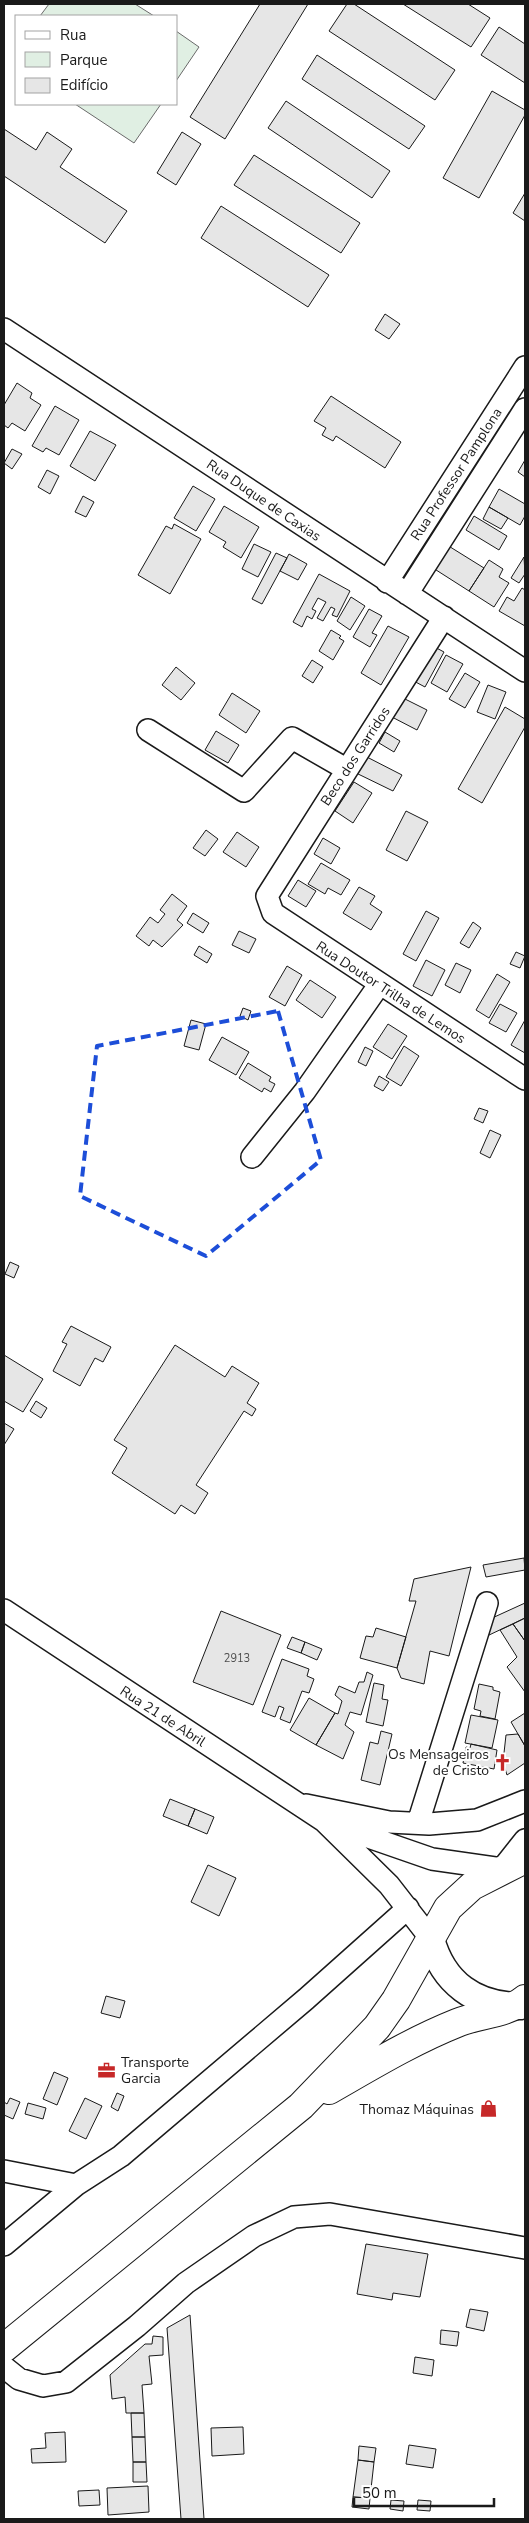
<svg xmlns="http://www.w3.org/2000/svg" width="529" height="2523" font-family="'Nunito Sans',sans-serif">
<rect width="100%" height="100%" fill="#fff"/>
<!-- green -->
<path fill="#e0efe3" stroke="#6a6a6a" d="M 49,4 L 135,4 L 154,16 L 40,16 Z
M 176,31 L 199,47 L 176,81 Z
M 75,104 L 161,104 L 134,143 Z"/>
<!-- building -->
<path fill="#e6e6e6" stroke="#1a1a1a" d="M 260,4 L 308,4 L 225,139 L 190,117 Z
M 347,4 L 354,4 L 455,70 L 435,100 L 329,31 Z
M 403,4 L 468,4 L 490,18 L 471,47 Z
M 499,27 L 525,44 L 525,83 L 481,55 Z
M 317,55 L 425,126 L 409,149 L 302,79 Z
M 492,91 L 525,110 L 525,115 L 479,198 L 443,178 Z
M 286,101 L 390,171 L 372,198 L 268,128 Z
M 4,129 L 36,150 L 47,132 L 72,149 L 60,167 L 127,211 L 105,243 L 4,176 Z
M 182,132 L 201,144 L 176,185 L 157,173 Z
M 254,155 L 360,223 L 341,253 L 234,185 Z
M 525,193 L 525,221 L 513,213 Z
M 221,206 L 329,275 L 308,307 L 201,238 Z
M 385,314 L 400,324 L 389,339 L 375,330 Z
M 17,383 L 32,393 L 30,398 L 41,405 L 25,431 L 12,423 L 8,428 L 4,425 L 4,405 Z
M 331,396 L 401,442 L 385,468 L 336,436 L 333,441 L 322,435 L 326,428 L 314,421 Z
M 55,406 L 79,420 L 59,455 L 46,448 L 43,452 L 32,446 Z
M 90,431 L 116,445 L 95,481 L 70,466 Z
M 12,449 L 22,454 L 12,469 L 4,463 Z
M 525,460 L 525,477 L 518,472 Z
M 47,470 L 59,476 L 50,494 L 38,487 Z
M 193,486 L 215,499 L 196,531 L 174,518 Z
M 499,489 L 525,504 L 525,516 L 520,525 L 489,507 Z
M 83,496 L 94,502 L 86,517 L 75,512 Z
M 224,506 L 259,527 L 241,558 L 223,547 L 226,542 L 209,532 Z
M 489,507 L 508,518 L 501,529 L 483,519 Z
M 474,516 L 507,536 L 499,550 L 466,530 Z
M 174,524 L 201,539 L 170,594 L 138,575 L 166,526 L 172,529 Z
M 254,544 L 271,552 L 258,577 L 242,569 Z
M 447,545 L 484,568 L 469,591 L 433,568 Z
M 276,553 L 287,558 L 262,604 L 252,599 Z
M 289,554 L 307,564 L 298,580 L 280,571 Z
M 524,557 L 525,574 L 519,583 L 511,578 Z
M 489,560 L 503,569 L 499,577 L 509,583 L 494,607 L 469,591 Z
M 319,574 L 350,591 L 337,617 L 332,615 L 335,609 L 331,607 L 323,621 L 317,618 L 326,602 L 318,598 L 312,609 L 316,611 L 312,619 L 307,616 L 302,627 L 293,622 Z
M 522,588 L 525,590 L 525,626 L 499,611 L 507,597 L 514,601 Z
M 351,597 L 365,606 L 350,630 L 337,621 Z
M 369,609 L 382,616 L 372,633 L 377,635 L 370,647 L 353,637 Z
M 388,626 L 409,637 L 381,685 L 361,673 Z
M 331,630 L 341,636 L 339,638 L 344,641 L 333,660 L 319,651 Z
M 429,644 L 444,652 L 425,687 L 410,679 Z
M 446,655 L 463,664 L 447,692 L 431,683 Z
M 312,660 L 323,667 L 313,683 L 302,676 Z
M 176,667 L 195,683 L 181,700 L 162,685 Z
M 465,673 L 480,682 L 465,708 L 449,699 Z
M 488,685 L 506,692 L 495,719 L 477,712 Z
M 232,693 L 260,711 L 246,733 L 219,715 Z
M 401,697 L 427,710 L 417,730 L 390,716 Z
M 505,707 L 525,719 L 525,727 L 482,803 L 458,789 Z
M 216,731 L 239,745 L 228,763 L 205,750 Z
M 385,732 L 400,741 L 394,752 L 379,743 Z
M 363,755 L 402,775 L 393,791 L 354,772 Z
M 354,782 L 372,793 L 353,823 L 335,811 Z
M 406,811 L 428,822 L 407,861 L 386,850 Z
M 206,830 L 218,839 L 205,856 L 193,848 Z
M 237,832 L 259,847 L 246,867 L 223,852 Z
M 323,838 L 340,848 L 331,864 L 314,854 Z
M 321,863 L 350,880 L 341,895 L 328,888 L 325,894 L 308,884 Z
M 298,880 L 316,891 L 306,907 L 288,896 Z
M 359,887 L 375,896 L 370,904 L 382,912 L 371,930 L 343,913 Z
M 172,894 L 187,906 L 177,920 L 183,925 L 162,947 L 153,940 L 149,946 L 136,936 L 150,917 L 158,923 L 165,914 L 160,910 Z
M 426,911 L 439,918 L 416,961 L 403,954 Z
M 193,913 L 209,923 L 203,933 L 187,923 Z
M 473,922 L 481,928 L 469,948 L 460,943 Z
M 239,931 L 256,939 L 249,953 L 232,945 Z
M 199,946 L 212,954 L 207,963 L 194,955 Z
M 516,952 L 525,956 L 520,968 L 510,964 Z
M 426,960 L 445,970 L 432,996 L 413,986 Z
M 456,963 L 471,970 L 460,993 L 445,985 Z
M 287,966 L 302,975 L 285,1006 L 269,997 Z
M 497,974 L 510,982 L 489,1018 L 476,1010 Z
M 310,980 L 336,997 L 322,1018 L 296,1000 Z
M 500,1004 L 517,1013 L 506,1032 L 489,1023 Z
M 243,1008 L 251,1011 L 248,1020 L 240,1016 Z
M 191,1020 L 206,1024 L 199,1050 L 184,1046 Z
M 525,1020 L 525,1053 L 511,1045 Z
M 388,1024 L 407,1036 L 392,1059 L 373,1047 Z
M 222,1037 L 249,1052 L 236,1075 L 209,1060 Z
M 404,1046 L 419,1056 L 401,1086 L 386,1077 Z
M 365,1047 L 373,1051 L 366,1066 L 358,1062 Z
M 248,1063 L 271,1077 L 269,1081 L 275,1084 L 271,1092 L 264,1088 L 262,1092 L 239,1078 Z
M 379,1076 L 389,1082 L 383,1091 L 374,1086 Z
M 479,1108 L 488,1111 L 483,1123 L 474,1119 Z
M 490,1130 L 501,1135 L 490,1158 L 480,1153 Z
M 10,1262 L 19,1266 L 14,1278 L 5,1274 Z
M 71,1326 L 111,1347 L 103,1362 L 95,1358 L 80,1386 L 53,1371 L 67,1344 L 62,1342 Z
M 175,1345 L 225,1377 L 232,1366 L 259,1383 L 247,1403 L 256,1409 L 252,1416 L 244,1411 L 196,1485 L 208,1493 L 195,1514 L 181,1505 L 175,1514 L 112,1473 L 127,1448 L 114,1440 Z
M 4,1355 L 43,1379 L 23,1412 L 4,1401 Z
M 36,1401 L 47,1408 L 41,1418 L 30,1411 Z
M 4,1423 L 14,1429 L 4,1445 Z
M 524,1558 L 525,1570 L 486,1577 L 483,1565 Z
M 471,1567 L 449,1656 L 430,1651 L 424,1684 L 401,1678 L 397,1668 L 416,1601 L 409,1601 L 414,1579 Z
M 525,1603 L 525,1618 L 487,1636 L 490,1619 Z
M 221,1611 L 281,1635 L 253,1705 L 193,1682 Z
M 525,1618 L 525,1641 L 513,1624 Z
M 513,1624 L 525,1641 L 525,1692 L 507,1667 L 517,1657 L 500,1630 Z
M 376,1628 L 406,1637 L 397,1668 L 360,1658 L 366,1636 L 373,1637 Z
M 292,1637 L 305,1642 L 301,1653 L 287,1648 Z
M 305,1642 L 322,1649 L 317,1660 L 301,1653 Z
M 282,1659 L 309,1669 L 307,1676 L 314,1679 L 309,1693 L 302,1691 L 290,1723 L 280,1719 L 284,1708 L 279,1706 L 275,1717 L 262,1712 Z
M 367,1672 L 373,1675 L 361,1715 L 350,1712 L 345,1725 L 354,1732 L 343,1759 L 316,1745 L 335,1713 L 338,1714 L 342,1701 L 335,1695 L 339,1686 L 355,1693 L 359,1682 L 364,1682 Z
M 374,1683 L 384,1685 L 382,1699 L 388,1700 L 383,1726 L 366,1722 Z
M 479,1684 L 493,1687 L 493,1690 L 500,1692 L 495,1719 L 480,1716 L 481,1711 L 474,1709 Z
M 309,1698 L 335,1713 L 316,1745 L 290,1730 Z
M 525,1713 L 525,1746 L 511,1722 Z
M 471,1715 L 498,1720 L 492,1748 L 465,1743 Z
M 381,1731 L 392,1734 L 380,1785 L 361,1780 L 370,1742 L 378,1744 Z
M 518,1734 L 525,1746 L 525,1763 L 507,1775 L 503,1762 L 506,1735 Z
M 471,1744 L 497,1750 L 494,1769 L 463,1763 L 466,1747 L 470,1748 Z
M 170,1799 L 195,1809 L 188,1826 L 163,1816 Z
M 195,1809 L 214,1817 L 207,1834 L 188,1826 Z
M 208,1865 L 236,1878 L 219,1916 L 191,1902 Z
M 106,1996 L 125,2001 L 120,2018 L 101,2013 Z
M 54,2072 L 68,2078 L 57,2105 L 43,2099 Z
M 117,2093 L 124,2096 L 118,2111 L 111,2107 Z
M 10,2098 L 20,2102 L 13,2119 L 4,2115 L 4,2102 L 7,2104 Z
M 85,2098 L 102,2106 L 86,2139 L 69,2131 Z
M 28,2103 L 46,2108 L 43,2119 L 25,2114 Z
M 366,2244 L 428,2254 L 420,2297 L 393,2293 L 392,2300 L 357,2294 Z
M 470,2309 L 488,2312 L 484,2331 L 466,2327 Z
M 190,2315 L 204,2519 L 181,2519 L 167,2328 Z
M 441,2330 L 459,2332 L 457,2346 L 440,2344 Z
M 153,2336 L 163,2337 L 163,2355 L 149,2356 L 152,2384 L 142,2385 L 144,2413 L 126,2413 L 125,2397 L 112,2399 L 110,2375 L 145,2344 L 152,2344 Z
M 415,2357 L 434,2360 L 432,2376 L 413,2373 Z
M 131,2413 L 144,2413 L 145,2437 L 132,2437 Z
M 243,2427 L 244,2454 L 212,2456 L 211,2428 Z
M 65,2432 L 66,2462 L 32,2463 L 31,2449 L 46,2448 L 45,2433 Z
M 132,2437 L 145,2437 L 146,2462 L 133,2462 Z
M 409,2445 L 436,2449 L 433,2468 L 406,2464 Z
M 359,2446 L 376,2448 L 374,2462 L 358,2460 Z
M 358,2460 L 374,2462 L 370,2498 L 353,2497 Z
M 133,2462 L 146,2462 L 147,2482 L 133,2482 Z
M 148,2486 L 149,2512 L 108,2515 L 107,2488 Z
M 99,2490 L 100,2505 L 79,2506 L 78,2491 Z
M 353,2497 L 370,2498 L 369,2509 L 352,2507 Z
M 391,2500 L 404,2501 L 403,2511 L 390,2509 Z
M 418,2500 L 431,2501 L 430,2511 L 417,2510 Z"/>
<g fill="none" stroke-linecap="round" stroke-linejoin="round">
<defs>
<path id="minor" d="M 4,329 L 525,671
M 387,582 L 525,367
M 407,594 L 525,409
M 444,617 L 267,896 L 273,913 L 525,1079
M 148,730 L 244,791 L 292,738 L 346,769
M 252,1157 L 305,1091 L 379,985
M 4,1610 L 324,1821 L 389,1885 L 431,1939
M 306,1805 L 389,1822 L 429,1824 L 477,1820 L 525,1801
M 418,1823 L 487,1603
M 331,1824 L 432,1859 L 502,1869 L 525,1840
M 4,2171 L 76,2185
M 4,2245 L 76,2185 L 121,2156 L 306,1999 L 408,1908
M 4,2367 L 19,2379 L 43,2386 L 66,2382 L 137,2326 L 186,2283 L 254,2236 L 294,2217 L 330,2214 L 525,2248"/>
<path id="major" d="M 431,1939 C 443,1983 475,2006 520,2006"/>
<path id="highway" d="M 329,2090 C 371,2066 412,2041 457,2023 C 479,2014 507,2014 525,1999
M 4,2348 L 301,2106 L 377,2027 L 396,2000 L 448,1908 L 472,1886 L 525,1859"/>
</defs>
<!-- minor casing -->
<use href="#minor" stroke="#1a1a1a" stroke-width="24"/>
<!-- major casing -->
<use href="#major" stroke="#1a1a1a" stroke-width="29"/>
<!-- highway casing -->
<use href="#highway" stroke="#1a1a1a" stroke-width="30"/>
<!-- minor -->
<use href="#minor" stroke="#fff" stroke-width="21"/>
<!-- major -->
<use href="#major" stroke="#fff" stroke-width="26"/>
<!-- highway -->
<use href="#highway" stroke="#fff" stroke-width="28"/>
</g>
<!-- marked area -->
<path fill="none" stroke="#1d4ed8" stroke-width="4" stroke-dasharray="10 6" stroke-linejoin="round" d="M 278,1011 L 321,1160 L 206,1256 L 80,1196 L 97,1046 Z"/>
<!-- icons -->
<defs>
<symbol id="church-bare" viewBox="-9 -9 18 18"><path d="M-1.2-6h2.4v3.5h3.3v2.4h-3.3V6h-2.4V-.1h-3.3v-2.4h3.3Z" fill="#c62828" stroke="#fff" stroke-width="2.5" paint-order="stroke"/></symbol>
<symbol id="office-bare" viewBox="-9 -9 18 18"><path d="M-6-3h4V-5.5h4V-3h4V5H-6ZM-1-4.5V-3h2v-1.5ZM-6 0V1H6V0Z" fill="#c62828" stroke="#fff" stroke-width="2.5" paint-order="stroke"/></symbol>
<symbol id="shop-bare" viewBox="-9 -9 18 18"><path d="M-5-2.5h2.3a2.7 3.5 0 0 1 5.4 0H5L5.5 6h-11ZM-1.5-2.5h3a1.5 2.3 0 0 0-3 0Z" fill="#c62828" stroke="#fff" stroke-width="2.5" paint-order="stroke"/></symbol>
</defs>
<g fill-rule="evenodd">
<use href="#church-bare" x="490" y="1750" width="25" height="25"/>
<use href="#office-bare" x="94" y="2058" width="25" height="25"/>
<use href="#shop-bare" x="476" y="2096" width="25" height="25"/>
</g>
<g text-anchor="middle" stroke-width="4" stroke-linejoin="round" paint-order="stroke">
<!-- number labels -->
<g font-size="11" fill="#4d4d4d">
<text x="237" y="1662">2913</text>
</g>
<!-- street labels -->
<g font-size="14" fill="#1a1a1a" stroke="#fff">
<text transform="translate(456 474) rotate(-57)" y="5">Rua Professor Pamplona</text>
<text transform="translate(264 500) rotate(34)" y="5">Rua Duque de Caxias</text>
<text transform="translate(355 756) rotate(-57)" y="5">Beco dos Garridos</text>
<text transform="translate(391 992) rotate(33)" y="5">Rua Doutor Trilha de Lemos</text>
<text transform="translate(163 1716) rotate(33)" y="5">Rua 21 de Abril</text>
</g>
<!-- poi labels -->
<g font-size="14" fill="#1a1a1a" stroke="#fff" text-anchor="end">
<text x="489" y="1759">Os Mensageiros<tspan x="489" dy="16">de Cristo</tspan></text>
<text x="121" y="2067" text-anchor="start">Transporte<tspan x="121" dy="16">Garcia</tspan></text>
<text x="474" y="2114">Thomaz Máquinas</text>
</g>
</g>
<!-- border -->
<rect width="529" height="2523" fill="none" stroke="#1a1a1a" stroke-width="10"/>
<!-- legend -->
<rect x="15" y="15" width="162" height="90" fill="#ffffff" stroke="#a3a3a3"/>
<rect x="25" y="31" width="25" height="8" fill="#ffffff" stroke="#a3a3a3"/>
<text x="60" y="40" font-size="15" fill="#1a1a1a">Rua</text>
<rect x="25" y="52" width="25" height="15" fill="#e0efe3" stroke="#a3a3a3"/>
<text x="60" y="65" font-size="15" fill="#1a1a1a">Parque</text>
<rect x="25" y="78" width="25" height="15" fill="#e6e6e6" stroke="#a3a3a3"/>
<text x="60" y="90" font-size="15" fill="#1a1a1a">Edifício</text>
<!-- scale -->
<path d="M354 2498v8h140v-8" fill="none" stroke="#1a1a1a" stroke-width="2.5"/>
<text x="362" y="2498" font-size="15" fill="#1a1a1a" stroke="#ffffff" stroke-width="4" paint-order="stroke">50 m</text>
</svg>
